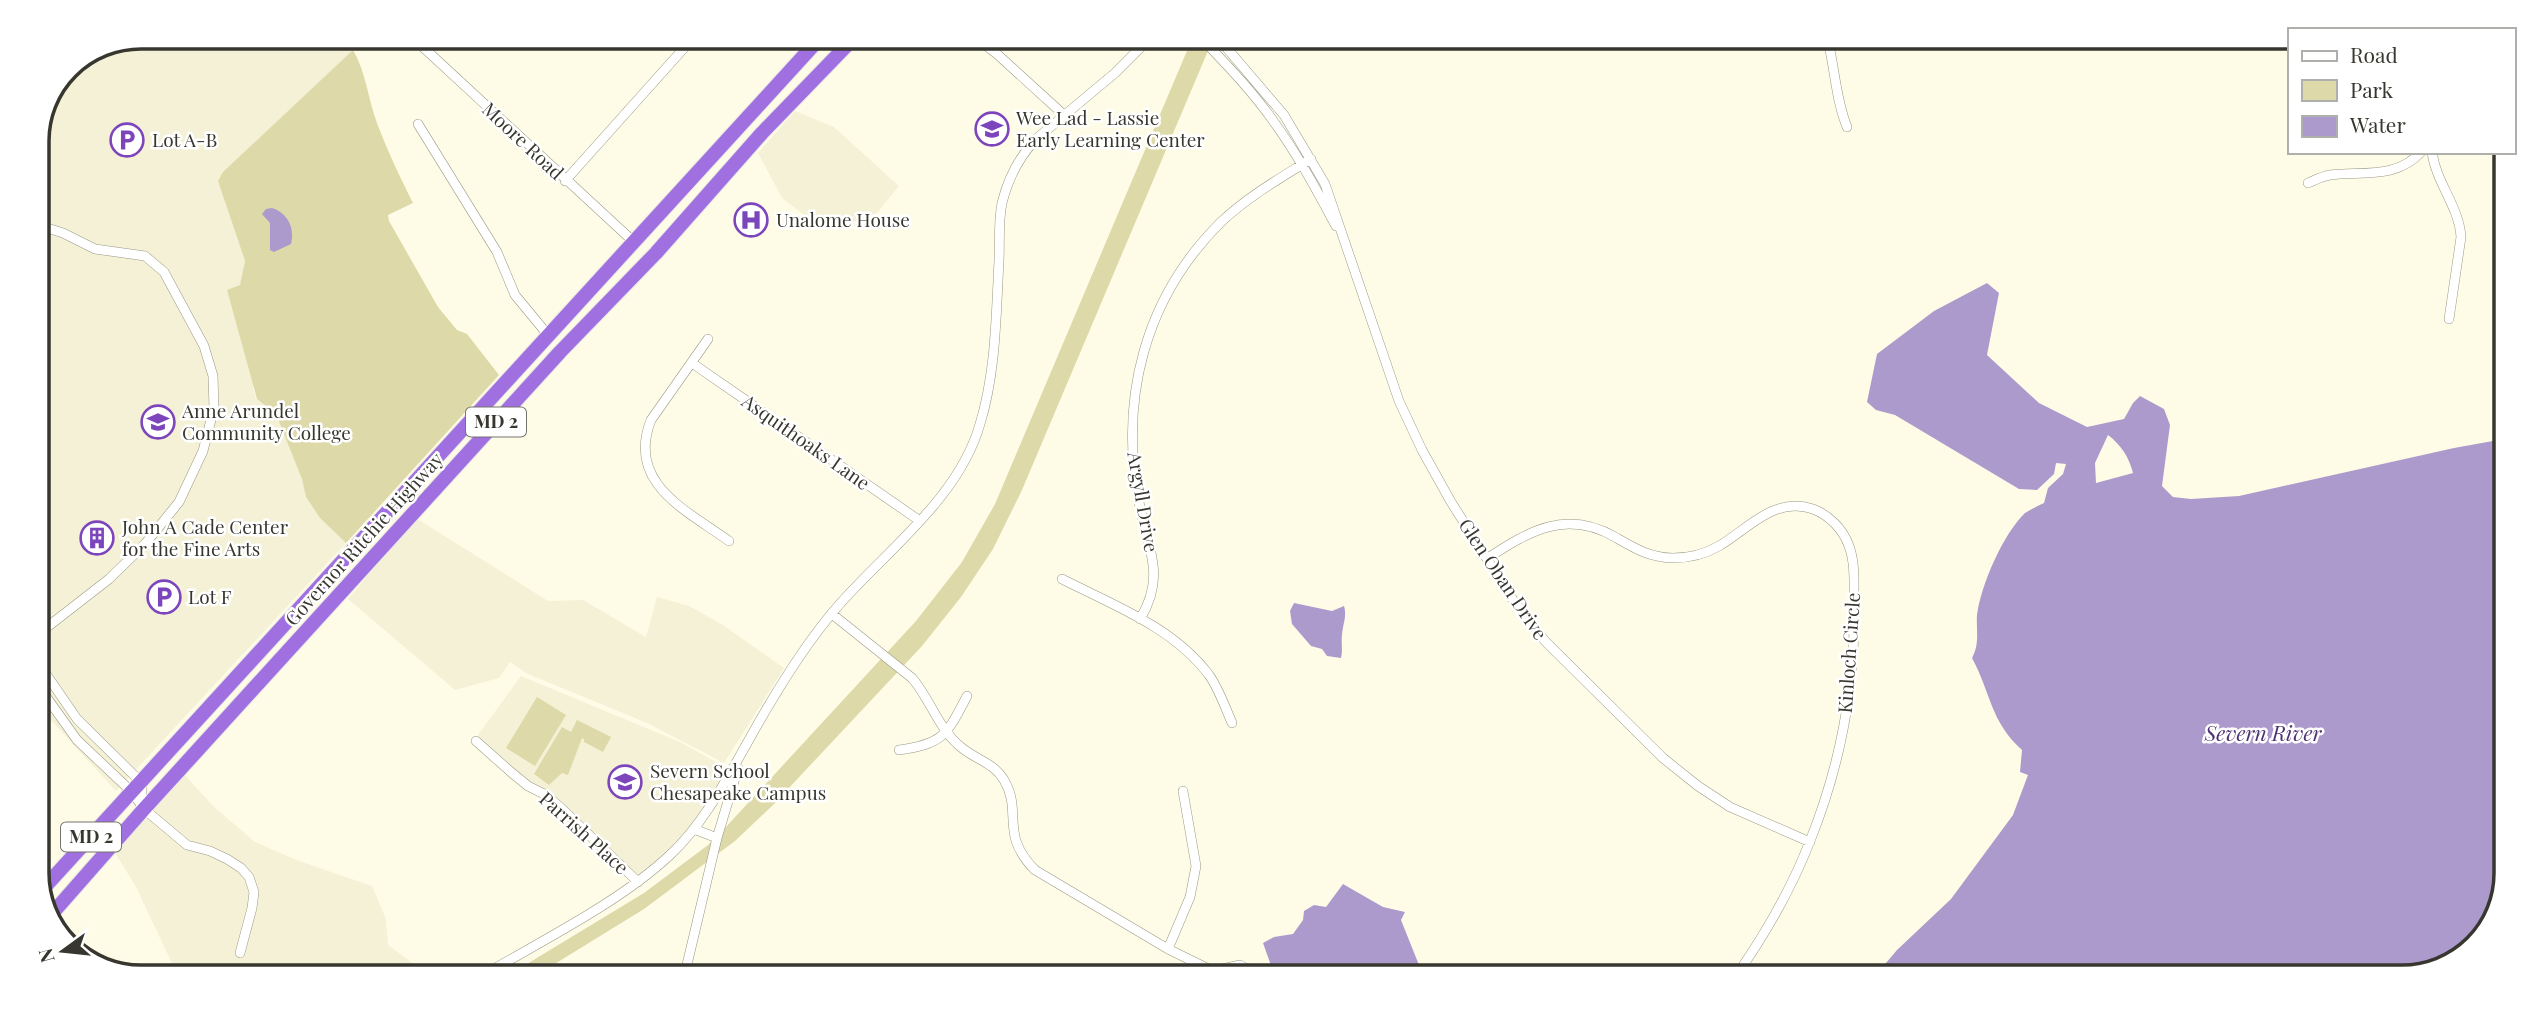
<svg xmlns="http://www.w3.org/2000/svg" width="2543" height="1014" font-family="'Playfair Display',serif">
<rect width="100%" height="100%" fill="#fefce7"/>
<!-- built -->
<path fill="#f4f1d6" d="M 141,37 L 344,37 L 353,50 L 225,202 L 245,261 L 240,286 L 227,290 L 252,375 L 254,392 L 257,399 L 276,413 L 303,479 L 306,497 L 320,518 L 346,543 L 116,791 L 37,705 L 37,134 L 67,67 Z
M 795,111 L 834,127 L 899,186 L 877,213 L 860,221 L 832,222 L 803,214 L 782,198 L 758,153 Z
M 416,518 L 548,601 L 583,600 L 646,637 L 657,597 L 689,606 L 723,625 L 784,668 L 724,763 L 647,723 L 528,674 L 510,662 L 499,678 L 455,690 L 348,599 Z
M 521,676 L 680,742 L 732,771 L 697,826 L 638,882 L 561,808 L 529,786 L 478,735 Z
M 183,773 L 214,807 L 255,842 L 299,861 L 372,886 L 386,919 L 388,945 L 418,967 L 420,972 L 176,972 L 136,887 L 114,851 Z"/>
<!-- green -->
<path fill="#ded9a9" d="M 1192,39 L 1213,39 L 1022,490 L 993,549 L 961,597 L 922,646 L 772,806 L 735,841 L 644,909 L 540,973 L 512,973 L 644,893 L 708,845 L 725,828 L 916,621 L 962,562 L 995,504 Z
M 353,50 C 366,72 368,99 377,123 C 387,150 400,177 413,203 L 388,215 L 389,221 L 438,307 L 457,330 L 467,334 L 499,375 L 346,543 L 320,518 L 306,497 L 302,479 L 276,414 L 257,399 L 227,290 L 240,285 L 245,261 L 218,181 L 223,172 Z
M 537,697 L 566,715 L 535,766 L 506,748 Z
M 577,720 L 611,737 L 603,752 L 584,742 L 584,739 L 582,738 L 568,775 L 562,773 L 549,785 L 534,774 L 562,727 L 571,732 Z"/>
<!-- water -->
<path fill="#ad9acd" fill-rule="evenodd" d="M 272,208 C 288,213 295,228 291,244 L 274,252 L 270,250 L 270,223 L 262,214 L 266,209 Z
M 1987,283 L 1999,293 L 1987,355 L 2039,403 L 2087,427 L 2124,419 L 2133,403 L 2140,396 L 2164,409 L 2170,425 L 2162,486 L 2173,497 L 2191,499 L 2239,496 L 2454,448 L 2504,439 L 2501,907 L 2460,960 L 2403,977 L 1875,976 L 1897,950 L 1951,899 L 2013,815 L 2028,775 L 2020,772 L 2022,750 C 1990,721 1991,693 1972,658 C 1980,643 1976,631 1977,615 C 1981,585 2003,534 2025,513 C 2031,509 2038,506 2044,503 L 2048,488 L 2063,474 L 2066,464 L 2056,463 L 2054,474 L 2037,490 L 2019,489 L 1895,415 L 1876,410 L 1867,402 L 1877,354 L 1934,311 ZM 2108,435 C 2121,445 2129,457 2133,473 L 2096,483 L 2095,463 Z
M 1294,603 L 1332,611 L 1344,606 C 1347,617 1343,623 1342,635 C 1341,643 1343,650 1341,658 L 1327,656 L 1322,649 L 1311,646 L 1292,624 L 1290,611 Z
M 1343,884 L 1383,907 L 1405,912 L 1401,920 L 1423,975 L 1274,974 L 1263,943 L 1274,937 L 1293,934 L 1303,920 L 1304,911 L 1314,905 L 1326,907 Z"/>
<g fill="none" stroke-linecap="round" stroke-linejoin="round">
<defs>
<path id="minor" d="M 412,37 L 635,243
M 977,39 L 997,54 L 1064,115
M 1202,39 C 1228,66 1253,92 1274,122 C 1298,155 1317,191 1336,226
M 1219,39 L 1284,115 L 1325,184 L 1399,401 L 1422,450 L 1451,502 L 1513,600 L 1545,641 L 1663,758 L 1698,786 L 1730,807 L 1810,842
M 1828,41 C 1835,70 1836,100 1847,127
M 418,124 L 497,252 L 515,295 L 548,335
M 2432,152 C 2436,183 2459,206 2461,237 L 2449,319
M 37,159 L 43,193 L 37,227
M 565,181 L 693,38
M 2308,183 C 2315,180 2323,176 2330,175 C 2362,171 2397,179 2421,152
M 708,339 L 651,420 C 626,483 686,510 729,541
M 692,363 L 920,521
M 1488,558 C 1529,531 1566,509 1615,537 C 1634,548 1650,558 1673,558 C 1689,558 1705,554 1719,546 C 1748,529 1774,496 1813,509 C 1829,515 1843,529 1849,546 C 1855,562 1854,581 1854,598 C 1856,681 1841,764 1810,841 C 1791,890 1766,933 1736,976
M 1062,579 C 1113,605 1173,627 1209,675 C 1219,689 1225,707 1232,723
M 832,614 L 912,678 C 931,700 938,729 962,748 C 977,760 994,763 1004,780 C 1023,812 999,834 1035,870 L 1168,949 L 1219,974
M 1140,619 C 1167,575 1147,547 1139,502 C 1119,398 1145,298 1220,223 C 1246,198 1280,178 1311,159
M 37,635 L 109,579 L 145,544 L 179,502 L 203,451 L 214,408 L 213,376 L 204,346 L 164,272 L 145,256 L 95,249 L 63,233 L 38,225
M 37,661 L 77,719 L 141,782 L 143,805
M 37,684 L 77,740 L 132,792 L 144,809 L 187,845 L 210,851 L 227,859 L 241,868 L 249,877 L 254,892 L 252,908 L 240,953
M 476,741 L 512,773 L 528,786 L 546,795 L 561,808 L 638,882
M 899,750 C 944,744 947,734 967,696
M 694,829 L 717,838
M 1168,949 L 1190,897 L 1196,866 L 1183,791
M 1213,971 L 1240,965 L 1249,970 L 1250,974
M 487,973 C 545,939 621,901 670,855 C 705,822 726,780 750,738 C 775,693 804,645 838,606 C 887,550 959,498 980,424 C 996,372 996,315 999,261 C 1000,243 998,222 1002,203 C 1008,179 1019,157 1036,139 L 1115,73 L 1149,39
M 685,973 L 717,838 L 738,768"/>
<path id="highway" d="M 41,891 L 820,38
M 50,916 L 144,809 L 560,352 L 656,253 L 762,133 L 853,39"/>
</defs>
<!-- minor casing -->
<use href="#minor" stroke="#999885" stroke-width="10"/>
<!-- highway casing -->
<use href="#highway" stroke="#e7e7e6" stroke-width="16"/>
<!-- minor -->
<use href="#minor" stroke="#fff" stroke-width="9"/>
<!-- highway -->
<use href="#highway" stroke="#a06fe0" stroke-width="14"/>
</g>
<!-- icons -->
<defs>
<symbol id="school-ring" viewBox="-11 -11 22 22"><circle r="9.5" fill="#fff" stroke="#7c45bc" stroke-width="1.5"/><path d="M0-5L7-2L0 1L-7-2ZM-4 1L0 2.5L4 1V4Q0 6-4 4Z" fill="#7c45bc"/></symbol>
<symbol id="parking-ring" viewBox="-11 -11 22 22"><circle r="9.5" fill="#fff" stroke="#7c45bc" stroke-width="1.5"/><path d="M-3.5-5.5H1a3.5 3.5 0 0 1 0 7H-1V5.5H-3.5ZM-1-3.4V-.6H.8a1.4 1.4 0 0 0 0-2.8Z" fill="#7c45bc"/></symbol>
<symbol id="hospital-ring" viewBox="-11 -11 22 22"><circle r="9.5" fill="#fff" stroke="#7c45bc" stroke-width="1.5"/><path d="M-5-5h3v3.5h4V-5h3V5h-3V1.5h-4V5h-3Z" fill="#7c45bc"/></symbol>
<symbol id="university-ring" viewBox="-11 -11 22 22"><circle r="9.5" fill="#fff" stroke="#7c45bc" stroke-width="1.5"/><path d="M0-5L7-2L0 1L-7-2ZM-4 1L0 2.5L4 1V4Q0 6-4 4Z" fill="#7c45bc"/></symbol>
<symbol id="building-ring" viewBox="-11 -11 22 22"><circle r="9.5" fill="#fff" stroke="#7c45bc" stroke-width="1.5"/><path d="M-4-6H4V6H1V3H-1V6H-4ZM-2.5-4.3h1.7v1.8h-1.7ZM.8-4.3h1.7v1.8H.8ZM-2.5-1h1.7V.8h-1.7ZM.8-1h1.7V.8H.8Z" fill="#7c45bc"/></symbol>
</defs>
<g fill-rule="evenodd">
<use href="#school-ring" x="973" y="110" width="38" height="38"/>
<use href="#parking-ring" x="108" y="121" width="38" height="38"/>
<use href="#hospital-ring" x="732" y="201" width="38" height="38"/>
<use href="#university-ring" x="139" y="403" width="38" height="38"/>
<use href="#building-ring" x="78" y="519" width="38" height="38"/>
<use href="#parking-ring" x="145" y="578" width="38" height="38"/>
<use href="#school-ring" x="606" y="763" width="38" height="38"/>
</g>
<g text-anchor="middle" stroke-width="5" stroke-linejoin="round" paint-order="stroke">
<!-- shield labels -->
<g fill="#fff" stroke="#74736d" stroke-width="2">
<rect x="466" y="407.5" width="60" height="29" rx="5"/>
<rect x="61" y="822.5" width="60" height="29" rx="5"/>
</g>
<g font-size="18" font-weight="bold" fill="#38372f">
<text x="496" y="428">MD 2</text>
<text x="91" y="843">MD 2</text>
</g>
<!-- poi labels -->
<g font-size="19" fill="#38372f" stroke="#fff" text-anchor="start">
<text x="1016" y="125">Wee Lad - Lassie<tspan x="1016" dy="22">Early Learning Center</tspan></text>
<text x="152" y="147">Lot A-B</text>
<text x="776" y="227">Unalome House</text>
<text x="182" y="418">Anne Arundel<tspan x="182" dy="22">Community College</tspan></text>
<text x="122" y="534">John A Cade Center<tspan x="122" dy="22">for the Fine Arts</tspan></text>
<text x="188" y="604">Lot F</text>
<text x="650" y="778">Severn School<tspan x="650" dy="22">Chesapeake Campus</tspan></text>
</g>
<!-- street labels -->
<g font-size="19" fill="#38372f" stroke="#fff">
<text transform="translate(523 141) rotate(43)" y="7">Moore Road</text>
<text transform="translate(806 442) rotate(35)" y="7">Asquithoaks Lane</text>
<text transform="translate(1143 502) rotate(80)" y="7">Argyll Drive</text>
<text transform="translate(364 539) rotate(-48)" y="7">Governor Ritchie Highway</text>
<text transform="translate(1503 579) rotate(56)" y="7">Glen Oban Drive</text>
<text transform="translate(1849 653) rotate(-86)" y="7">Kinloch Circle</text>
<text transform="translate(584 833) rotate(42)" y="7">Parrish Place</text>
</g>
<!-- water labels -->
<g font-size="21" font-style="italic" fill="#4d3271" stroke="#fff">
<text x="2263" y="741">Severn River</text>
</g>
</g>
<!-- crop -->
<path d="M0 0H2543V1014H0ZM141 49H2402A92 92 0 0 1 2494 141V873A92 92 0 0 1 2402 965H141A92 92 0 0 1 49 873V141A92 92 0 0 1 141 49Z" fill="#fff" fill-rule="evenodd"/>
<path fill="none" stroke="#38372f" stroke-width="3.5" d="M141 49H2402A92 92 0 0 1 2494 141V873A92 92 0 0 1 2402 965H141A92 92 0 0 1 49 873V141A92 92 0 0 1 141 49Z"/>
<!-- legend -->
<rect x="2288" y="28" width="228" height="126" fill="#ffffff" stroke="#afafac" stroke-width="2"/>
<rect x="2302" y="51" width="35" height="10" fill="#ffffff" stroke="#afafac" stroke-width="2"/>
<text x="2350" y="63" font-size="21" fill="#38372f">Road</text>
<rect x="2302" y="80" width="35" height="21" fill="#ded9a9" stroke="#afafac" stroke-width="2"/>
<text x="2350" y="98" font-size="21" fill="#38372f">Park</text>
<rect x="2302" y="116" width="35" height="21" fill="#ad9acd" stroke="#afafac" stroke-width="2"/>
<text x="2350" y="133" font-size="21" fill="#38372f">Water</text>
<!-- north arrow -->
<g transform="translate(63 951) rotate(255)" stroke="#ffffff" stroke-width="5" paint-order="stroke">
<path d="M0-5L12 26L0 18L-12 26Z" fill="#38372f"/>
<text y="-10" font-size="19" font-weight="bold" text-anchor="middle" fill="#38372f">N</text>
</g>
</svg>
